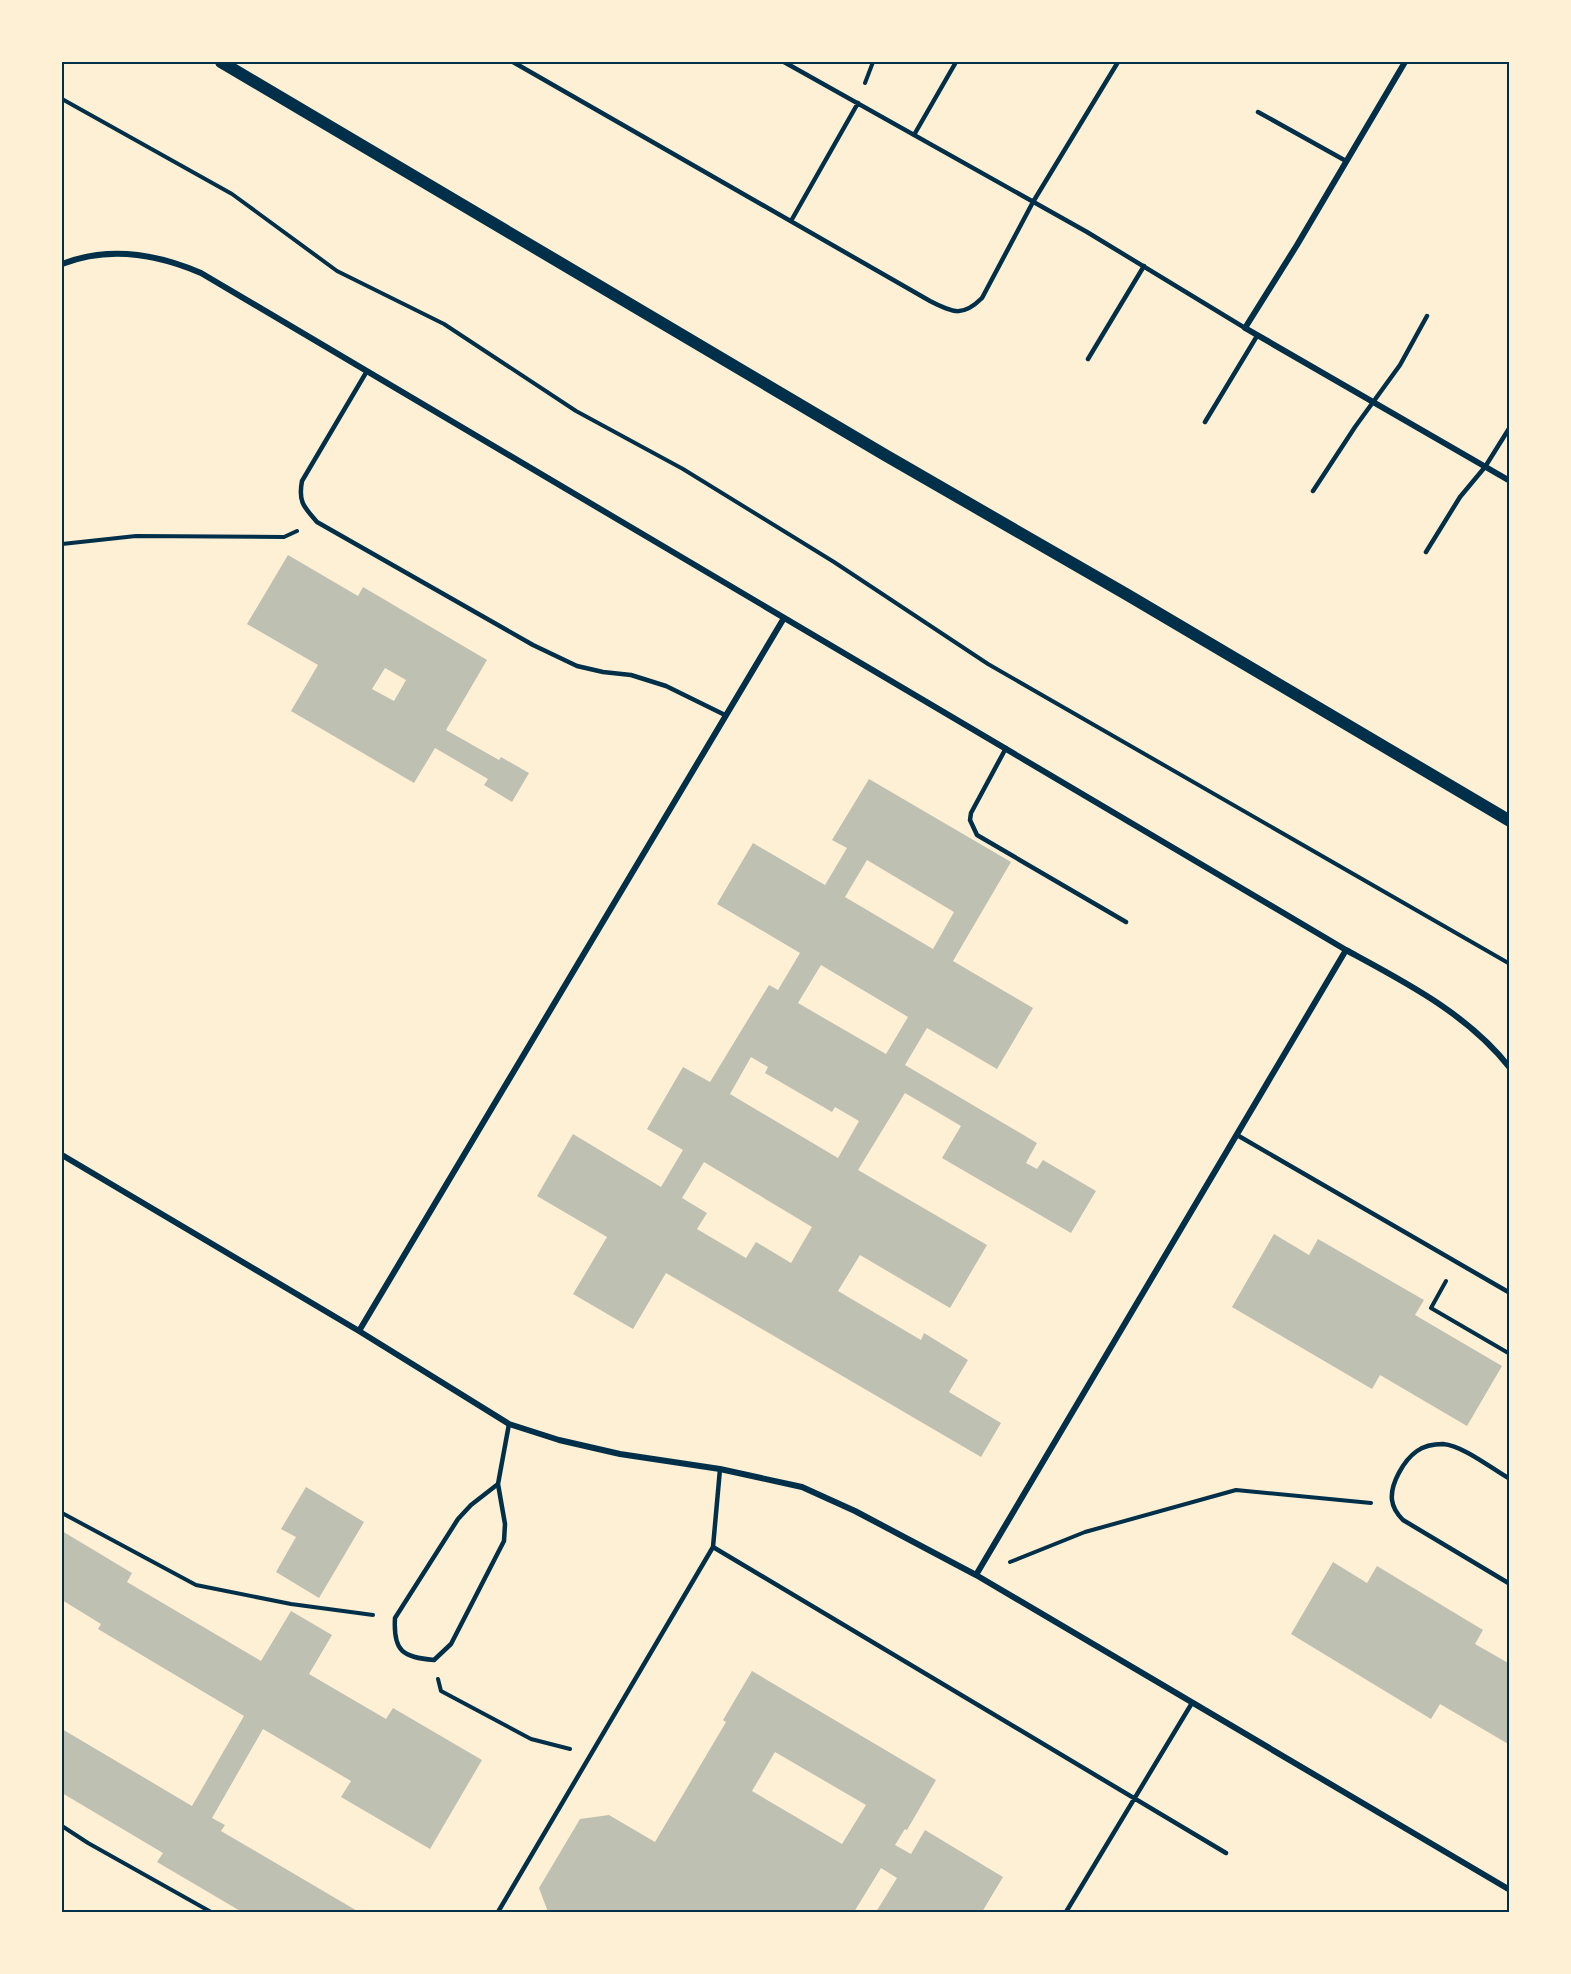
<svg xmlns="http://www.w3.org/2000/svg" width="1571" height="1974" font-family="Quicksand,sans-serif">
<rect width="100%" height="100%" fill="#fdf0d5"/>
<!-- building -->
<path fill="#bec0b2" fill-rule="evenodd" d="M 288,555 L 358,596 L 363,587 L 487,660 L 446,730 L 499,760 L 501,757 L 529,773 L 512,802 L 484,785 L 488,779 L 435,748 L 414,783 L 291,711 L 318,665 L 247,624 ZM 385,668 L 406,680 L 394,701 L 372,689 Z
M 869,779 L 1011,862 L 953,961 L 1033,1008 L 997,1069 L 927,1028 L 905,1065 L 1037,1143 L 1026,1163 L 1037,1169 L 1043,1160 L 1096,1191 L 1071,1233 L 942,1158 L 961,1126 L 905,1093 L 858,1170 L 987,1245 L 950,1308 L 860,1255 L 838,1291 L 921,1340 L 924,1333 L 968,1360 L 949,1392 L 1001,1423 L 981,1457 L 666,1273 L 633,1329 L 573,1294 L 607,1237 L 537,1196 L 573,1134 L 661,1187 L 683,1150 L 647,1129 L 683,1067 L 710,1082 L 769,985 L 778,990 L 800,953 L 717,904 L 753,843 L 825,885 L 847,848 L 832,840 ZM 867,860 L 954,912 L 933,949 L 845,897 ZM 821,965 L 908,1017 L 886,1054 L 798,1003 ZM 751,1057 L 768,1067 L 765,1073 L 832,1112 L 835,1107 L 859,1121 L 838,1158 L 730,1094 ZM 704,1162 L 812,1227 L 791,1263 L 756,1242 L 746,1258 L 697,1229 L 707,1213 L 682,1198 Z
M 1274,1234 L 1309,1255 L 1318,1239 L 1424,1300 L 1415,1315 L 1502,1366 L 1467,1426 L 1380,1375 L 1372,1389 L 1232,1307 Z
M 306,1487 L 364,1522 L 319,1598 L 276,1572 L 296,1537 L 281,1529 Z
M 62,1531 L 132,1573 L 127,1582 L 261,1661 L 291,1611 L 332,1635 L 309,1674 L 386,1719 L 393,1708 L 482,1760 L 430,1849 L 341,1797 L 351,1781 L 263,1729 L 212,1818 L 225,1825 L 221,1831 L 359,1912 L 242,1912 L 157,1862 L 163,1853 L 62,1793 L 62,1729 L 192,1806 L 244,1716 L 98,1629 L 101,1624 L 62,1600 Z
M 1333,1562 L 1367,1583 L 1377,1566 L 1483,1630 L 1475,1644 L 1510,1664 L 1510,1745 L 1440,1704 L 1431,1719 L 1291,1634 Z
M 752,1671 L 936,1780 L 907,1830 L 905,1829 L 895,1845 L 911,1854 L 925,1830 L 1003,1877 L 982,1912 L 876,1912 L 897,1878 L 881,1868 L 854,1912 L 548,1912 L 539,1888 L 580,1819 L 609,1815 L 655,1842 L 726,1722 L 723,1720 ZM 775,1752 L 866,1805 L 842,1844 L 752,1791 Z"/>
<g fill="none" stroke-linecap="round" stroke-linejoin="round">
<!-- path -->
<path stroke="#003049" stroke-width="4" d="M 865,83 L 873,62
M 62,99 L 232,194 L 337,271 L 444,324 L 576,411 L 683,469 L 834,562 L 988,664 L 1510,964
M 62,544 L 136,536 L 284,537 L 297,531
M 1446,1281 L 1431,1308 L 1510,1354
M 62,1513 L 196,1585 L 291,1604 L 373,1615
M 1010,1562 L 1085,1532 L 1236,1490 L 1371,1503
M 438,1679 L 441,1691 L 531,1739 L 570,1749
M 62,1826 L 88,1843 L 211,1912"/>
<!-- service -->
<path stroke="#003049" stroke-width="4.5" d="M 513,62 L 930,301 C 953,313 963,317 982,298 L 1033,202 L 1118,62
M 784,62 L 1087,232 L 1245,328
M 1258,112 L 1346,161
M 914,135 L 956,62
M 791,221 L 858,103
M 1088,359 L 1144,266
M 367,371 L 302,481 C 298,502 304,507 317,522 L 533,645 L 577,666 L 603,672 L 631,675 L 666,686 L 725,715
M 1205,422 L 1257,336
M 1313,491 L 1355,427 L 1400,365 L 1427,316
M 1426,552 L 1460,497 L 1485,467 L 1510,427
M 1006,748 L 971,813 L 970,820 L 977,835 L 1126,922
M 1237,1135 L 1510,1293
M 1510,1479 C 1492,1469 1464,1446 1443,1444 C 1435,1444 1424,1446 1417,1451 C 1404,1460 1390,1484 1392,1500 C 1393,1508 1397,1514 1403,1520 L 1510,1584
M 498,1484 L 471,1505 L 458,1519 L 395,1618 C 393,1652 403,1657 434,1660 L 451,1644 L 504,1541 L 505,1524 L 498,1484 L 509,1424
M 713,1547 L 720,1469
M 498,1912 L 713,1547 L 1226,1853
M 1066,1912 L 1192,1703"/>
<!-- minor -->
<path stroke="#003049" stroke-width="6" d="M 1405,62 L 1297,245 L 1245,328 L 1510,481
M 62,264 C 108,246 157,254 201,273 L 1346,950 C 1405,982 1468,1014 1510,1068
M 62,1155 L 359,1331 L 509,1424 L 559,1440 L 620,1454 L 720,1469 L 802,1487 L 855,1511 L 976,1575 L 1510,1890
M 359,1331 L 784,618
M 976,1575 L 1346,950"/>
<!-- secondary -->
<path stroke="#003049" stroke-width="12" d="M 221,62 L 885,455 L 1126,594 L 1510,821"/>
</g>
<!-- border -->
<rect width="1571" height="1974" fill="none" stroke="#fdf0d5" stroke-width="126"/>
<rect x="63" y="63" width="1445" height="1848" fill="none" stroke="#003049" stroke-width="2"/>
</svg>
